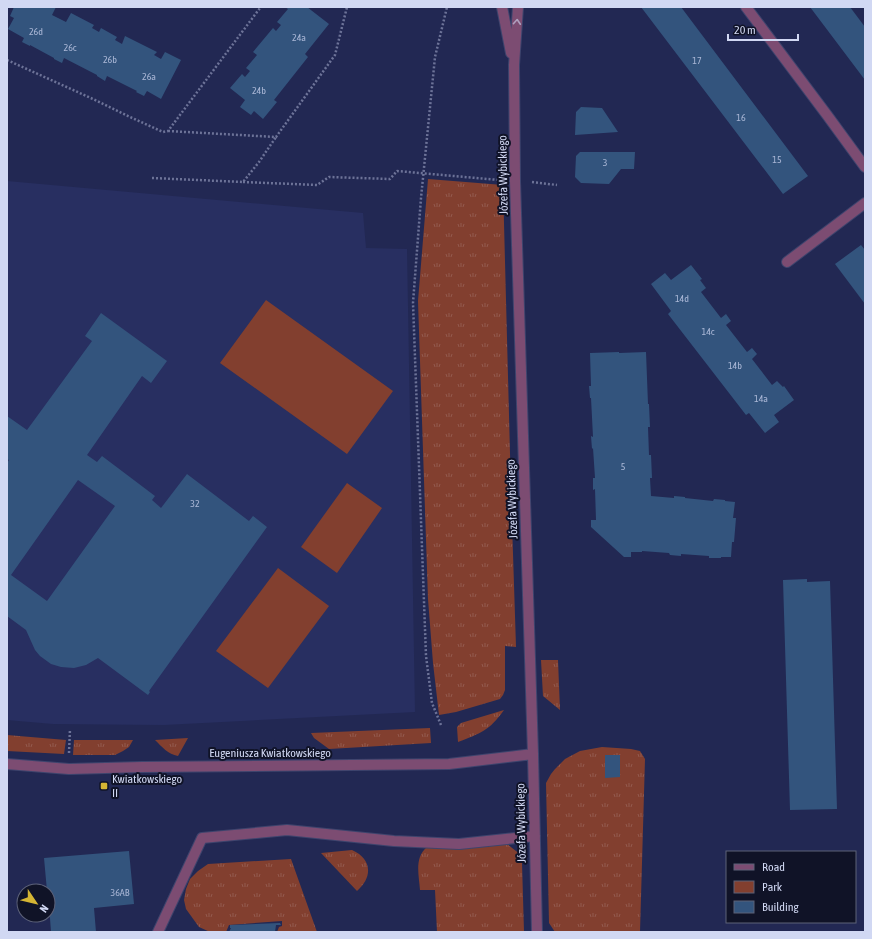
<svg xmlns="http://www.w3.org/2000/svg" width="872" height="939" font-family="'Asap Condensed',sans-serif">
<defs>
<pattern id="grass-tufts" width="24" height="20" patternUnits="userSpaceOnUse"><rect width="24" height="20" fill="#823f2f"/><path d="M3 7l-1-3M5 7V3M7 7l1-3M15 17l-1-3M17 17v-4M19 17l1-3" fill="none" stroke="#935a4e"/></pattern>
</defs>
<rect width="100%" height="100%" fill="#222853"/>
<!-- built -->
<path fill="#282f61" d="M 7,181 L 363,213 L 366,248 L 407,249 L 415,712 L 164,725 L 53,724 L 7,720 Z"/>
<!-- grass -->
<path fill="url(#grass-tufts)" d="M 428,179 L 503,185 L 511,492 L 516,647 L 505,646 L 505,690 L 503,695 L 500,699 L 456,712 L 439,715 L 433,663 L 428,599 L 418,301 Z
M 541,660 L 558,660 L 560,710 L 543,696 Z
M 504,710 C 489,731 481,733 458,742 L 457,727 L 461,723 Z
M 430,728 L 431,743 L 329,749 L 314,738 L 311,733 Z
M 7,735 L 66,740 L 64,754 L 7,751 Z
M 188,738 L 178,756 C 168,754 162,747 155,740 Z
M 74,740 L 133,740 L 129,747 L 123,751 L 115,755 L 73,755 Z
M 602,747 L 631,749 L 640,751 L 645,759 L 640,932 L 555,932 L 549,923 L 546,783 L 551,774 L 555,769 L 565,759 L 580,751 Z
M 502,840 L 521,855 L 522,863 L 524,932 L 437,932 L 435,890 L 420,890 C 419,875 414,858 427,847 Z
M 352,850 C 372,859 373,877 357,891 L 321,853 Z
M 291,859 L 317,932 L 277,932 L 279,927 L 282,926 L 282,921 L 229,925 L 226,932 L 210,932 L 199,927 L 186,909 L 184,900 L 186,889 L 190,879 L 198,871 L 208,864 Z"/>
<!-- park -->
<path fill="#823f2f" d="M 266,300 L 393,391 L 347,454 L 220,363 Z
M 347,483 L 382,508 L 337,573 L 301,547 Z
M 278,568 L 329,606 L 268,688 L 216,651 Z"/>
<!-- building -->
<path fill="#33547d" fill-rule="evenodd" d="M 14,7 L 56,7 L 52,15 L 66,22 L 71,13 L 94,25 L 92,28 L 99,32 L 101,28 L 117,37 L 115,40 L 122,44 L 125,36 L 157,52 L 154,55 L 161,59 L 165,52 L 181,60 L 161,99 L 147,91 L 144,96 L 136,92 L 137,91 L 107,76 L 105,81 L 97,76 L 97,75 L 64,58 L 62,63 L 54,59 L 54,58 L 30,45 L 30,46 L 22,42 L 24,38 L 8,29 L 14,18 L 10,16 Z
M 285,7 L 307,7 L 329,24 L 305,54 L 308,57 L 274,100 L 277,102 L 263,119 L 254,111 L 251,115 L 240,107 L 245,100 L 230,88 L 242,74 L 245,77 L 250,71 L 246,68 L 257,55 L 253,52 L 273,28 L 276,31 L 281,25 L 277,22 L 288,9 Z
M 641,7 L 681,7 L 808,176 L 783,194 Z
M 810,7 L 850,7 L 865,27 L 865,80 Z
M 581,107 L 602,108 L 618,132 L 575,135 L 576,112 Z
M 580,152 L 635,152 L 634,169 L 621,169 L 609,184 L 581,183 L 575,177 L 576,156 Z
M 861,245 L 865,250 L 865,304 L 835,264 Z
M 691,265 L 702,279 L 700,280 L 706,288 L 701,292 L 721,318 L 726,314 L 731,321 L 726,325 L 747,352 L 752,348 L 757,354 L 752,359 L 772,385 L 777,381 L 783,387 L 784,386 L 794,400 L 774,415 L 779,422 L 765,433 L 749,413 L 746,415 L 668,314 L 671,311 L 651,284 L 665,273 L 671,280 Z
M 101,313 L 167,361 L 151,383 L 142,376 L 87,455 L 97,462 L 102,456 L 155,496 L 152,500 L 161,508 L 187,474 L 249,521 L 253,516 L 267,527 L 149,691 L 150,692 L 148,695 L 98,658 L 86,665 L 74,668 L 61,667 L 51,664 L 40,656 L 35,650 L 26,630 L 7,616 L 7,463 L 9,460 L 7,459 L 7,416 L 27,430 L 92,341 L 85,336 ZM 78,480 L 115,506 L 47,601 L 11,575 Z
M 619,352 L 619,353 L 646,352 L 648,404 L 649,404 L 650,427 L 648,427 L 649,455 L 651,455 L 652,478 L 650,478 L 651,496 L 674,498 L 674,496 L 685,497 L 685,498 L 713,501 L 714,499 L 725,500 L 725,501 L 735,502 L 733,518 L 736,518 L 734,542 L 732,542 L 731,557 L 721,557 L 721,558 L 709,558 L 709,556 L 681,554 L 681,556 L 670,555 L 669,553 L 642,551 L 642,552 L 631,552 L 631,557 L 624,557 L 591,527 L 591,520 L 596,520 L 595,489 L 593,490 L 593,478 L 595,478 L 593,448 L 592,449 L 591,436 L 593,437 L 591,398 L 590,398 L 589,386 L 591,386 L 590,353 Z
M 807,579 L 807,582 L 830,581 L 837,809 L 790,810 L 783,580 Z
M 605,755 L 620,755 L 620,777 L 605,778 Z
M 129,851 L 134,904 L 94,908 L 96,932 L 51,932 L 48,891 L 47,891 L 44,858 Z
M 280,923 L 281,925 L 276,925 L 275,932 L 229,932 L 231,928 L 230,928 L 230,925 Z"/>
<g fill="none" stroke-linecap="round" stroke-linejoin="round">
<defs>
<path id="minor" d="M 502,7 L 511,53
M 518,7 L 514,65 L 515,181 L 533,754 L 537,932
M 746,7 L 827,115 L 865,167
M 787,262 L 865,203
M 7,764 L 69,769 L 142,767 L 449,764 L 533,754
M 158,932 L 202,838 L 287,830 L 394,841 L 459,844 L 535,836"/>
</defs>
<!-- minor casing -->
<use href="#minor" stroke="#3e446d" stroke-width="12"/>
<!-- path -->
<path stroke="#6d7398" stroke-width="2.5" stroke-dasharray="2 2" stroke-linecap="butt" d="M 7,60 L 93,99 L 130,117 L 163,132 L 168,131 L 260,8
M 168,131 L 276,137 L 335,55 L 347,7
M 152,178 L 243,182 L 259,162 L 276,137
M 243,182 L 317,185 L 329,177 L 390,179 L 397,171 L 499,180
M 532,182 L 557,185
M 441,725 L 432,703 L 426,656 L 413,303 L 421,198 L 435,57 L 447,7
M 69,753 L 70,729"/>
<!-- minor -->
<use href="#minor" stroke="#7c4c72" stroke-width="10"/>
</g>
<!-- one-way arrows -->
<defs><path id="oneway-chevron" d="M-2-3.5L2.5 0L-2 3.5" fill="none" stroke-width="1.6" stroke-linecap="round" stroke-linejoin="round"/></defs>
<use stroke="#afa0bf" href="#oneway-chevron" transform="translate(517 22) rotate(-86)"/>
<!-- markers -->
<rect fill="#d5b534" stroke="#101327" stroke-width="1.5" x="100" y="782" width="8" height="8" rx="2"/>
<g text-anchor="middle" stroke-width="4" stroke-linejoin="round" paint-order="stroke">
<!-- number labels -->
<g font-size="10" fill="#aab7d6">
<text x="36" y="35">26d</text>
<text x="299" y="41">24a</text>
<text x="70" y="51">26c</text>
<text x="110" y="63">26b</text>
<text x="697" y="64">17</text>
<text x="149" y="80">26a</text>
<text x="259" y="94">24b</text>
<text x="741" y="121">16</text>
<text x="777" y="163">15</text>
<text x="605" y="166">3</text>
<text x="682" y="302">14d</text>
<text x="708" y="335">14c</text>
<text x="735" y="369">14b</text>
<text x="761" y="402">14a</text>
<text x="623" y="470">5</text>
<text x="195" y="507">32</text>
<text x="120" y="896">36AB</text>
</g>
<!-- street labels -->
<g font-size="12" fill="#d1d8f3" stroke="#101327">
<text transform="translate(503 175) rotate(-91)" y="4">Józefa Wybickiego</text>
<text transform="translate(512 499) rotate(-92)" y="4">Józefa Wybickiego</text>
<text x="270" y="757">Eugeniusza Kwiatkowskiego</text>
<text transform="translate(521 823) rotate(-91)" y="4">Józefa Wybickiego</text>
</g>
<!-- poi labels -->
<g font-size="12" fill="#d1d8f3" stroke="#101327" text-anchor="start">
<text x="112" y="783">Kwiatkowskiego<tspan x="112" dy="14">II</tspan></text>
</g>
</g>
<!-- border -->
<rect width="872" height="939" fill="none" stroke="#d1d8f3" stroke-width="16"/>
<!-- legend -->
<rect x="726" y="851" width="130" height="72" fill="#101327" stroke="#5d6279"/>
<rect x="734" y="864" width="20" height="6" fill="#7c4c72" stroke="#5d6279"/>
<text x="762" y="871" font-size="12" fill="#d1d8f3">Road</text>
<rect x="734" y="881" width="20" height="12" fill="#823f2f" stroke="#5d6279"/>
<text x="762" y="891" font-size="12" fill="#d1d8f3">Park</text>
<rect x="734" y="901" width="20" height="12" fill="#33547d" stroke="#5d6279"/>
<text x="762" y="911" font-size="12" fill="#d1d8f3">Building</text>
<!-- north arrow -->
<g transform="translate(36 903) rotate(125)"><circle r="19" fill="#101327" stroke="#5d6279"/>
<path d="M0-3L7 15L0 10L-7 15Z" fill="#d5b534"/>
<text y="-6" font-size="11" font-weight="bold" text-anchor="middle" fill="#d1d8f3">N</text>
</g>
<!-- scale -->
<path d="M728 34v6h70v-6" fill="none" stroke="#d1d8f3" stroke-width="2"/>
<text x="734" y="34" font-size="12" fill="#d1d8f3" stroke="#101327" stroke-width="3" paint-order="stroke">20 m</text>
</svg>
